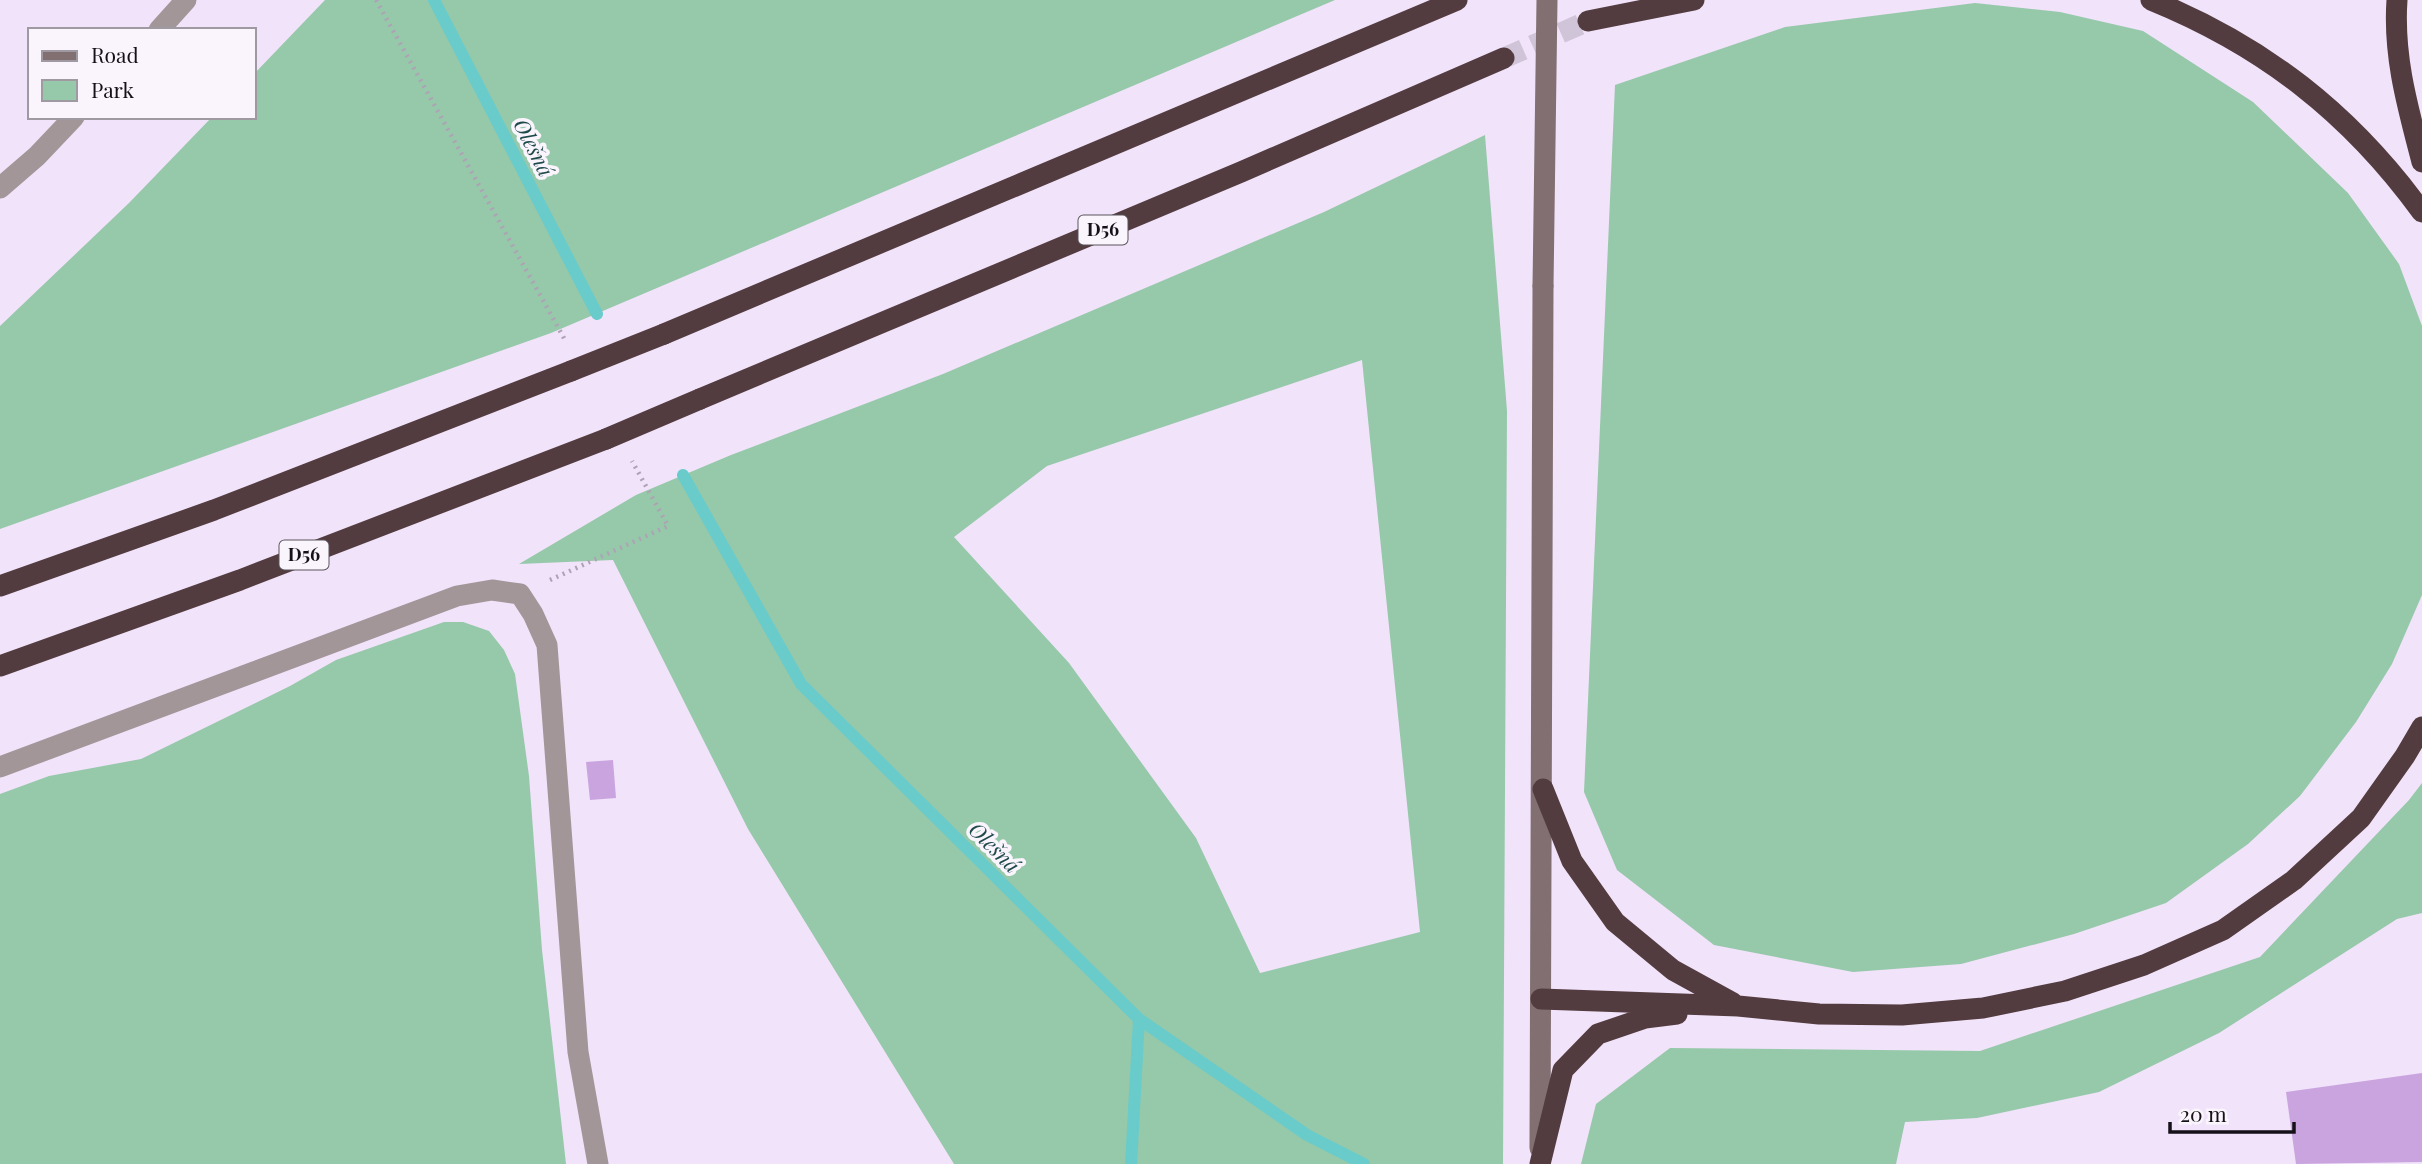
<svg xmlns="http://www.w3.org/2000/svg" width="2422" height="1164" font-family="'Playfair Display',serif">
<rect width="100%" height="100%" fill="#f1e3fa"/>
<!-- green -->
<path fill="#96c8aa" fill-rule="evenodd" d="M 325,0 L 1335,0 L 551,333 L 0,529 L 0,326 L 129,203 L 212,117 L 254,117 L 254,74 Z
M 1975,3 L 2060,12 L 2143,31 L 2253,102 L 2348,193 L 2399,264 L 2422,326 L 2422,595 L 2392,664 L 2356,722 L 2300,796 L 2248,844 L 2166,903 L 2074,934 L 1961,964 L 1853,972 L 1714,945 L 1617,870 L 1584,792 L 1615,85 L 1785,27 Z
M 1485,135 L 1507,411 L 1503,1164 L 954,1164 L 748,829 L 613,560 L 519,564 L 636,495 L 731,455 L 943,374 L 1324,212 ZM 1362,360 L 1420,932 L 1260,973 L 1196,838 L 1069,663 L 954,537 L 1047,466 Z
M 444,622 L 463,622 L 489,631 L 504,650 L 515,674 L 529,776 L 542,950 L 566,1164 L 0,1164 L 0,794 L 49,776 L 141,759 L 290,686 L 336,660 Z
M 2422,783 L 2422,913 L 2397,919 L 2219,1033 L 2099,1092 L 1977,1118 L 1905,1122 L 1896,1164 L 1581,1164 L 1596,1104 L 1670,1048 L 1980,1051 L 2260,957 L 2409,800 Z"/>
<g fill="none" stroke-linecap="round" stroke-linejoin="round">
<!-- stream -->
<path stroke="#6acbcb" stroke-width="12" d="M 434,0 L 597,314
M 683,475 L 801,684 L 1139,1019 L 1307,1135 L 1364,1164
M 1131,1164 L 1139,1019"/>
</g>
<!-- building -->
<path fill="#caa4df" d="M 613,760 L 616,798 L 590,800 L 586,762 Z
M 2422,1073 L 2422,1162 L 2296,1164 L 2286,1092 Z"/>
<g fill="none" stroke-linecap="round" stroke-linejoin="round">
<!-- highway-tunnel -->
<path stroke="#d0c4d8" stroke-width="21" stroke-dasharray="21 10" stroke-linecap="butt" d="M 1504,58 L 1588,21"/>
<!-- path -->
<path stroke="#aea3b5" stroke-width="4.5" stroke-dasharray="2 5" stroke-linecap="butt" d="M 376,0 L 565,340
M 550,580 L 668,526 L 632,461"/>
<!-- street -->
<path stroke="#a39698" stroke-width="21" d="M 159,30 L 186,0
M 0,188 L 37,156 L 74,117
M 0,767 L 457,596 L 492,590 L 520,594 L 533,614 L 547,645 L 578,1052 L 598,1164"/>
<!-- secondary -->
<path stroke="#816f71" stroke-width="21" d="M 1540,1148 L 1543,286"/>
<!-- highway -->
<path stroke="#533c3f" stroke-width="21" d="M 2151,0 C 2264,46 2350,113 2422,212
M 2397,0 C 2393,57 2408,108 2422,162
M 1588,21 L 1694,0
M 664,334 L 1457,0
M 700,399 L 1241,172 L 1504,58
M 0,586 L 214,510 L 571,371
M 0,666 L 240,580 L 606,439
M 1543,789 L 1572,861 L 1615,922 L 1673,970 L 1733,1003
M 1541,999 L 1738,1006 L 1819,1014 L 1902,1015 L 1983,1008 L 2065,991 L 2144,965 L 2223,930 L 2294,880 L 2361,818 L 2405,756 L 2422,727
M 1540,1164 L 1563,1070 L 1598,1034 L 1645,1018 L 1677,1014"/>
<!-- secondary-bridge -->
<path stroke="#816f71" stroke-width="21" d="M 1543,286 L 1547,0"/>
<!-- highway-bridge -->
<path stroke="#533c3f" stroke-width="21" d="M 571,371 L 664,334
M 606,439 L 700,399"/>
</g>
<g text-anchor="middle" stroke-width="7" stroke-linejoin="round" paint-order="stroke">
<!-- shield labels -->
<g fill="#faf4fd" stroke="#5a555d" stroke-width="2">
<rect x="1078.5" y="215.5" width="49" height="29" rx="5"/>
<rect x="279.5" y="540.5" width="49" height="29" rx="5"/>
</g>
<g font-size="18" font-weight="bold" fill="#161118">
<text x="1103" y="236">D56</text>
<text x="304" y="561">D56</text>
</g>
<!-- water labels -->
<g font-size="21" font-style="italic" fill="#1e4a4a" stroke="#faf4fd">
<text transform="translate(533 148) rotate(63)" y="7">Olešná</text>
<text transform="translate(994 848) rotate(45)" y="7">Olešná</text>
</g>
</g>
<!-- legend -->
<rect x="28" y="28" width="228" height="91" fill="#faf4fd" stroke="#9f99a1" stroke-width="2"/>
<rect x="42" y="51" width="35" height="10" fill="#816f71" stroke="#9f99a1" stroke-width="2"/>
<text x="91" y="63" font-size="21" fill="#161118">Road</text>
<rect x="42" y="80" width="35" height="21" fill="#96c8aa" stroke="#9f99a1" stroke-width="2"/>
<text x="91" y="98" font-size="21" fill="#161118">Park</text>
<!-- scale -->
<path d="M2170 1122v10h124v-10" fill="none" stroke="#161118" stroke-width="3.5"/>
<text x="2180" y="1122" font-size="21" fill="#161118" stroke="#faf4fd" stroke-width="5" paint-order="stroke">20 m</text>
</svg>
